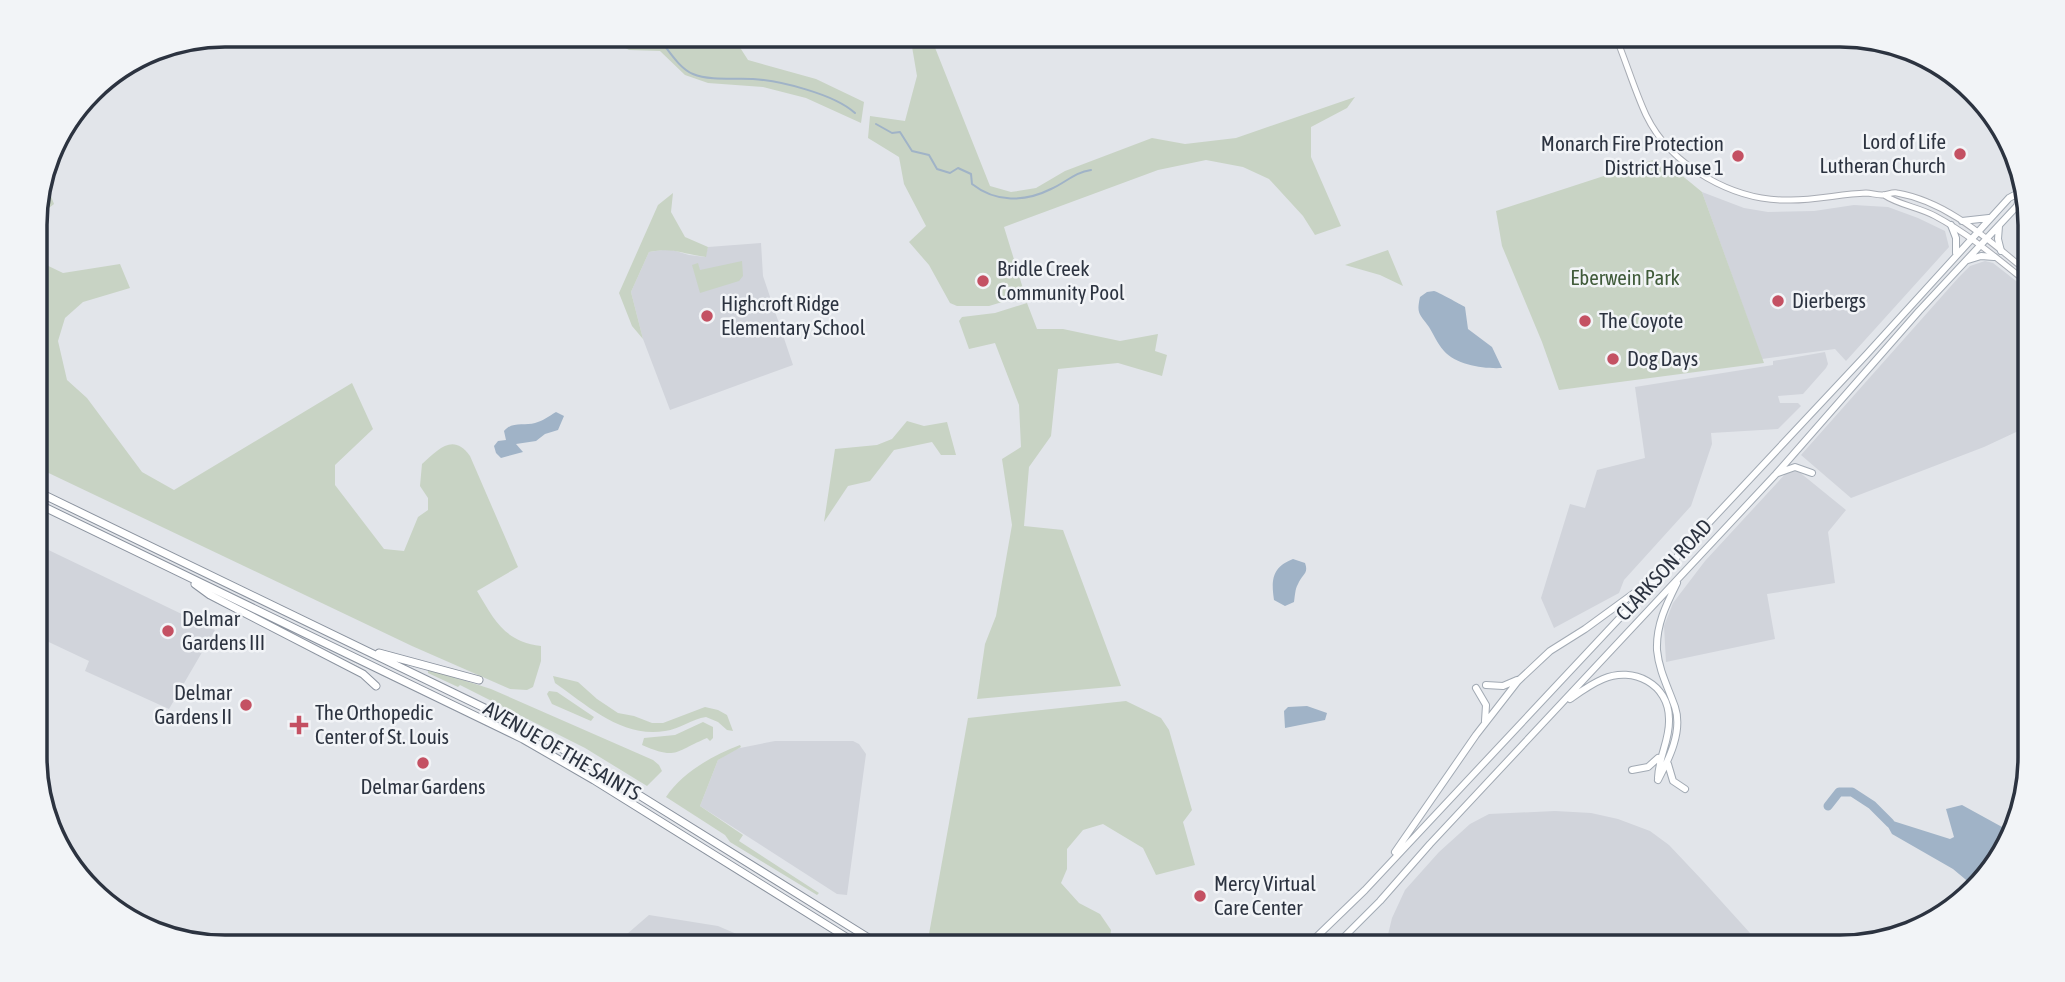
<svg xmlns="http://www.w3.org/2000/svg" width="2065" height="982" font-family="'Asap Condensed',sans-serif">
<rect width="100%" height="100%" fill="#e2e5ea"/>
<!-- built -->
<path fill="#d1d4db" d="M 1702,192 L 1744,208 L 1768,212 L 1814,211 L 1854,205 L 1888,207 L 1918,218 L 1945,231 L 1949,247 L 1846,361 L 1835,349 L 1762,359 Z
M 761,243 L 763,276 L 793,365 L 670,410 L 643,339 L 631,292 L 649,252 L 669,249 L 689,255 L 705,257 L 708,247 Z
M 1985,261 L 1993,263 L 2029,291 L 2029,426 L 1984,447 L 1851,498 L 1801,455 L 1959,277 L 1970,266 Z
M 1825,352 L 1828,364 L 1826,368 L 1803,394 L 1778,396 L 1780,403 L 1798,403 L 1801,406 L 1778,429 L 1711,433 L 1712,444 L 1691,506 L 1624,580 L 1619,593 L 1554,628 L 1541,598 L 1570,504 L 1585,508 L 1597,470 L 1645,458 L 1635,387 L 1773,365 L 1773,361 Z
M 1788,471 L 1798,471 L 1846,510 L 1828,532 L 1835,583 L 1767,594 L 1775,639 L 1666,662 L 1664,626 L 1673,603 L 1705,561 Z
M 36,544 L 215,630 L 169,709 L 85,671 L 89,661 L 36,636 Z
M 775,741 L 853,741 L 859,744 L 866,754 L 847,895 L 837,894 L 700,806 L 718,760 L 735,749 Z
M 1555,811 L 1591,813 L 1618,819 L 1650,831 L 1669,845 L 1702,880 L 1750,933 L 1758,947 L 1385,947 L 1392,918 L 1405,890 L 1439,852 L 1470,824 L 1489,814 Z
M 649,915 L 718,926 L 767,947 L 631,947 L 627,934 Z"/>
<!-- green -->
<path fill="#c8d3c4" d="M 601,35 L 732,35 L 748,60 L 816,79 L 864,102 L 861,123 L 806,98 L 763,87 L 708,83 L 685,75 L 660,51 L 629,50 Z
M 910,35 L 930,35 L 990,186 L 1011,192 L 1036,188 L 1065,171 L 1152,138 L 1185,144 L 1236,138 L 1355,97 L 1347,108 L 1311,127 L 1311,157 L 1341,226 L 1315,235 L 1303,216 L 1269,179 L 1243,167 L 1206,160 L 1158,170 L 1004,227 L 1025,295 L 989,306 L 957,306 L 950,303 L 929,265 L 909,242 L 926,226 L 904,184 L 899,157 L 868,138 L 870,116 L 905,121 L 917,76 Z
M 1653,160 L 1668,164 L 1702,192 L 1764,363 L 1559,390 L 1542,342 L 1502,246 L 1496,211 Z
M 44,178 L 54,204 L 35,219 Z
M 673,193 L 671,212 L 685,237 L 708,247 L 706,257 C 682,254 674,247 649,252 L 631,292 L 643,339 L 632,326 L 619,293 L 658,205 Z
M 35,225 L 38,261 L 63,273 L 120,264 L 130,288 L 83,302 L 65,318 L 58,341 L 67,380 L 87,398 L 142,472 L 174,490 L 352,383 L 373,429 L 335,465 L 335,485 L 384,549 L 404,551 L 418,517 L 428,510 L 428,498 L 420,486 L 422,464 C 438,450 453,432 470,456 L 518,567 L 477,591 C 495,621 504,641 541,646 L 541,661 L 533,687 L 527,690 L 510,689 L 412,646 L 36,467 Z
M 1388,250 L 1403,286 L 1380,275 L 1345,265 Z
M 742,261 L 743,276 L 739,281 L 700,293 L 692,265 L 698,263 L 700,270 Z
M 1027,303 L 1037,329 L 1063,329 L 1120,341 L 1158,334 L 1155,351 L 1167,355 L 1162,376 L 1118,363 L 1058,369 L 1051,436 L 1029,467 L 1024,526 L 1063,530 L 1121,686 L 977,699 L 985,644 L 996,616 L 1012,525 L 1002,459 L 1021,447 L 1019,405 L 995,343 L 969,349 L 959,321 L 962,317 L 995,313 Z
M 907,421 L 924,426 L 947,422 L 956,455 L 941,455 L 932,442 L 894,450 L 870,481 L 848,486 L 824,522 L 835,449 L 877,445 L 892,439 Z
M 428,669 L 491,689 L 653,760 L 659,765 L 662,771 L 647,786 L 585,748 L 460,685 L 458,687 L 428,673 Z
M 553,676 L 578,682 L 597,699 L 618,713 L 634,716 L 652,723 L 663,723 L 705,707 L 718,710 L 727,715 L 733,731 L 727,730 L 718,722 L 706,717 C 692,719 680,729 665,731 C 622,738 588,706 555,683 Z
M 549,691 L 557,692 L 594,717 L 591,721 L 552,704 L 547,694 Z
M 1126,701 L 1161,718 L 1169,730 L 1192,810 L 1183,822 L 1195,865 L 1156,875 L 1143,848 L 1103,824 L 1083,830 L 1067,849 L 1067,869 L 1061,883 L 1079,903 L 1100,914 L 1111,930 L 1109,947 L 931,947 L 927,945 L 968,718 Z
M 703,722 L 713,727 L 713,738 L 710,741 L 707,738 C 674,752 677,760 642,745 L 644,738 L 675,735 Z
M 740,745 L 741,747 L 718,760 L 700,806 L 743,835 L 739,841 L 819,893 L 817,895 L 730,842 L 725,835 L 666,797 C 682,773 711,756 740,745 Z"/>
<!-- water -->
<path fill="#a0b3c7" d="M 1434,291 C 1438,292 1460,304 1465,307 L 1468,329 L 1492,347 L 1502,368 C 1484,369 1456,365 1444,351 C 1437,343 1434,335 1429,327 C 1420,314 1416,315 1420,297 L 1427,292 Z
M 556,412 L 564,416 L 558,430 L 545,434 L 536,441 L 516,444 L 523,452 L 501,458 L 496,453 L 494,446 L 498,441 L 506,440 L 504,431 C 512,421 525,426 535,423 C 543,421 549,416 556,412 Z
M 1293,559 L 1305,563 C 1309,574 1302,574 1298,584 C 1295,589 1295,596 1294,602 L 1285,606 L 1274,600 C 1271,580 1272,567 1293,559 Z
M 1307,706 L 1327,713 L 1325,720 L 1285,728 L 1284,711 L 1288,707 Z
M 1962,805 L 2013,833 L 1971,884 L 1953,869 L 1892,834 L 1887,825 L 1893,821 L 1950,839 L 1954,837 L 1946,809 Z"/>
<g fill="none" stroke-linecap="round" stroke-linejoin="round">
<!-- stream -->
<path stroke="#a0b3c7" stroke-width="2" d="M 656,35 C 667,47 678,68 693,74 C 709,81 736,78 753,79 C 781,81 834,94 855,113
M 876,124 L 892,133 L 900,132 L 912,151 L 929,155 L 937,169 L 950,173 L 958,168 L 971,174 L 972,184 C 996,203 1025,202 1051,189 C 1065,183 1075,172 1091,170"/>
<!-- river -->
<path stroke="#a0b3c7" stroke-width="9" d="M 1828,806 L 1839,792 L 1852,792 L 1872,805 L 1890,823"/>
<defs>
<path id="secondary" d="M 1615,35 C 1626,61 1634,89 1646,115 C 1671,167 1735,202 1791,200 C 1816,200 1841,194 1866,193 C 1871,193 1876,195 1882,195 C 1887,195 1892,192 1897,193 C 1949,202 1989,241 2029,273
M 1884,195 C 1899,205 1918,207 1935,216 C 1969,234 1999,260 2029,284"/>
<path id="primary" d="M 1962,221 L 1989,218
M 1951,225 L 1956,238 L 1956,253
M 1999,226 L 1998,239 L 2001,251
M 1968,260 L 1981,256 L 1994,257
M 1778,473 L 1795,467 L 1812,473
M 1486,685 L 1503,686 L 1517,680
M 1476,688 L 1486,705 L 1485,721
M 1570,699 C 1580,692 1591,684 1603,679 C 1633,666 1669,684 1669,719 C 1670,740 1659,755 1658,778
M 1668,764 L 1673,781 L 1685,789
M 1632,770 L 1648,767 L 1658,758
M 1658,780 C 1669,759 1683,731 1675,707 C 1668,687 1659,671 1657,650 C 1656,625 1666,605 1677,583
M 1395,852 L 1476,735 L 1518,681 L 1550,651 L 1585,629 L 1648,583
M 1306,947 L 1365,890 L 1866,355 L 2009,198 L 2024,190
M 1334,947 L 1380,901 L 1430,844 L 1776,474 L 1919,311 L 2017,206 L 2021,193"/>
<path id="motorway" d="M 36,491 L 530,730 L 618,782 L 883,947
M 36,503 L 523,739 L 594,780 L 862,947
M 195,584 L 210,595 L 363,674 L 376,686
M 379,653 L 479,680"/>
</defs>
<!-- secondary casing -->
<use href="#secondary" stroke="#a8acb4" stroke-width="7"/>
<!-- primary casing -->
<use href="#primary" stroke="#a2aab4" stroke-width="8"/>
<!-- motorway casing -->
<use href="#motorway" stroke="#8b939f" stroke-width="9"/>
<!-- secondary -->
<use href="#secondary" stroke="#fff" stroke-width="5"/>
<!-- primary -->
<use href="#primary" stroke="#fff" stroke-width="6"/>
<!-- motorway -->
<use href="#motorway" stroke="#fff" stroke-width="7"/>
</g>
<!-- markers -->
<g fill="#c45163" stroke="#f2f4f7" stroke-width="2.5">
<circle cx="1960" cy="154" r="7"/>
<circle cx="1738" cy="156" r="7"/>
<circle cx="983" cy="281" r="7"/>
<circle cx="1778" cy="301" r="7"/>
<circle cx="707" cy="316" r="7"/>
<circle cx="1585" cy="321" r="7"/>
<circle cx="1613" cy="359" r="7"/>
<circle cx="168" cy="631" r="7"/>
<circle cx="246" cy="705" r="7"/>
<path d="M295.5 714.5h7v7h7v7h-7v7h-7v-7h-7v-7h7z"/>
<circle cx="423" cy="763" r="7"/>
<circle cx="1200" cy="896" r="7"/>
</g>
<g text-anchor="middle" stroke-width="5" stroke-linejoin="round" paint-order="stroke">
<!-- poi labels -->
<g font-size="21" fill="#2c3340" stroke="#f2f4f7" text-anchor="start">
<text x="1946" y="149" text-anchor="end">Lord of Life<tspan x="1946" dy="24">Lutheran Church</tspan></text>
<text x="1724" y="151" text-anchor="end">Monarch Fire Protection<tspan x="1724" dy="24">District House 1</tspan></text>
<text x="997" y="276">Bridle Creek<tspan x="997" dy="24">Community Pool</tspan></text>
<text x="1792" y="308">Dierbergs</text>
<text x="721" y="311">Highcroft Ridge<tspan x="721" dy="24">Elementary School</tspan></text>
<text x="1599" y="328">The Coyote</text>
<text x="1627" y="366">Dog Days</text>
<text x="182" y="626">Delmar<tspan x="182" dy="24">Gardens III</tspan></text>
<text x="232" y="700" text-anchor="end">Delmar<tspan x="232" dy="24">Gardens II</tspan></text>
<text x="315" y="720">The Orthopedic<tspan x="315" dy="24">Center of St. Louis</tspan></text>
<text x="423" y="794" text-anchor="middle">Delmar Gardens</text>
<text x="1214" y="891">Mercy Virtual<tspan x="1214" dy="24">Care Center</tspan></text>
</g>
<!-- park labels -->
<g font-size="21" fill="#405b3a" stroke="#f2f4f7">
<text x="1625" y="285">Eberwein Park</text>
</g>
<!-- street labels -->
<g font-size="21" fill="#2c3340" stroke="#f2f4f7">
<text transform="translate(1664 570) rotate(-47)" y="7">CLARKSON ROAD</text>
<text transform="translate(562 751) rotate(30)" y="7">AVENUE OF THE SAINTS</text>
</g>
</g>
<!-- crop -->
<path d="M0 0H2065V982H0ZM225 47H1840A178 178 0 0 1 2018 225V757A178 178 0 0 1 1840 935H225A178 178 0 0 1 47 757V225A178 178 0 0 1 225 47Z" fill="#f2f4f7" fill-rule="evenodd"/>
<path fill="none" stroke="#2c3340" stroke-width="3.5" d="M225 47H1840A178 178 0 0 1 2018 225V757A178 178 0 0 1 1840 935H225A178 178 0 0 1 47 757V225A178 178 0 0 1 225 47Z"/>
</svg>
